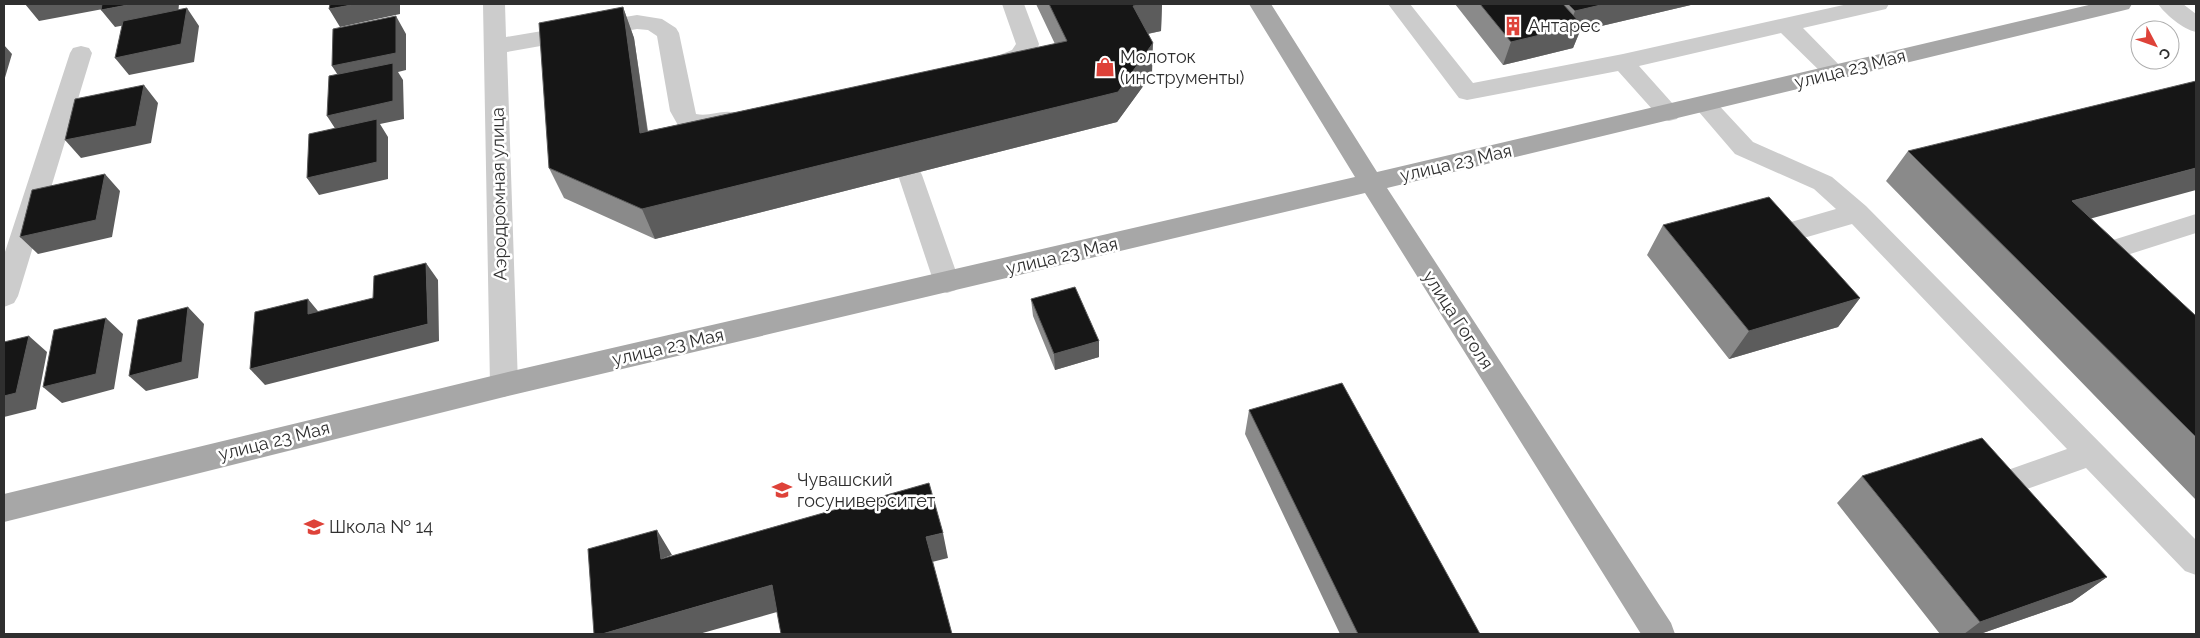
<svg xmlns="http://www.w3.org/2000/svg" width="2200" height="638" font-family="Raleway,sans-serif">
<rect width="100%" height="100%" fill="#fff"/>
<g fill="none" stroke-linecap="round" stroke-linejoin="round">
<!-- minor -->
<path fill="#ccc" fill-rule="evenodd" d="M 483,4 L 505,4 L 506,37 L 637,15 L 662,19 L 676,28 L 679,33 L 696,114 C 710,117 722,109 736,113 L 740,119 L 736,125 L 702,132 L 679,127 L 670,111 L 657,36 L 648,30 L 637,29 L 507,52 L 518,385 L 514,393 L 504,397 L 494,393 L 490,385 Z
M 1002,4 L 1024,4 L 1039,44 C 1034,64 1006,76 987,70 L 983,65 L 987,60 L 1012,50 L 1016,44 Z
M 1388,4 L 1410,4 L 1473,83 L 1623,54 L 1848,4 L 1889,4 L 1886,9 L 1803,28 L 1847,73 L 1843,78 L 1835,81 L 1827,78 L 1781,33 L 1639,66 L 1681,113 L 1677,119 L 1669,121 L 1661,119 L 1618,71 L 1467,100 L 1459,98 Z
M 2158,4 L 2183,4 L 2196,14 L 2196,32 C 2183,29 2166,15 2158,4 Z
M 81,46 L 89,48 L 92,53 L 18,296 L 14,303 L 4,307 L 4,255 L 70,53 L 73,48 Z
M 1705,97 L 1713,99 L 1753,142 L 1832,177 L 1866,206 L 2196,540 L 2196,575 L 2185,571 L 2086,468 L 2016,493 L 2005,489 L 2001,480 L 2005,471 L 2067,449 L 1852,224 L 1783,244 L 1774,241 L 1770,234 L 1774,227 L 1836,209 L 1814,189 L 1735,154 L 1693,105 L 1697,99 Z
M 910,166 L 919,169 L 922,175 L 960,283 L 956,290 L 947,293 L 938,290 L 934,283 L 898,175 L 901,169 Z
M 2196,214 L 2196,233 L 2127,255 L 2134,266 L 2130,273 C 2113,278 2101,267 2093,252 L 2097,245 Z"/>
<!-- major -->
<path fill="#a7a7a7" fill-rule="evenodd" d="M 1249,4 L 1271,4 L 1377,172 L 2093,4 L 2132,4 L 2129,9 L 2121,11 L 1387,188 L 1671,623 L 1675,634 L 1641,634 L 1365,193 L 504,397 L 4,522 L 4,494 L 504,373 L 1355,177 Z"/>
</g>
<!-- wall -->
<path fill="#8a8a8a" d="M 1036,4 L 1162,4 L 1161,31 L 1148,34 L 1152,74 L 1117,122 L 655,239 L 564,198 L 549,168 L 623,7 L 634,38 L 648,131 L 1055,44 Z
M 1455,4 L 1695,4 L 1580,31 L 1573,48 L 1503,65 Z
M 1908,151 L 2091,218 L 2196,316 L 2196,500 L 1886,181 Z
M 1663,225 L 1860,298 L 1838,327 L 1729,359 L 1647,255 Z
M 1031,299 L 1099,341 L 1099,357 L 1055,370 L 1033,316 Z
M 1249,410 L 1480,634 L 1340,634 L 1245,434 Z
M 1862,476 L 2107,577 L 2072,602 L 1980,634 L 1940,634 L 1837,503 Z"/>
<!-- shaded-wall -->
<path fill="#5c5c5c" d="M 25,4 L 104,4 L 103,9 L 39,21 Z
M 133,4 L 179,4 L 178,15 L 115,27 L 101,10 Z
M 357,4 L 400,4 L 400,14 L 340,27 L 329,9 Z
M 1145,4 L 1162,4 L 1161,31 L 1132,37 L 1133,6 Z
M 1605,4 L 1695,4 L 1580,31 L 1573,48 L 1503,65 L 1511,42 L 1568,28 L 1575,11 Z
M 623,7 L 634,38 L 652,163 L 640,133 Z
M 187,8 L 199,26 L 194,62 L 129,75 L 115,58 Z
M 396,16 L 406,34 L 406,70 L 398,72 L 403,80 L 404,119 L 380,124 L 388,137 L 388,179 L 319,195 L 307,178 L 338,133 L 327,116 L 343,83 L 332,66 Z
M 1153,43 L 1152,74 L 1117,122 L 655,239 L 642,209 Z
M 4,45 L 12,54 L 4,81 Z
M 144,85 L 158,103 L 151,143 L 81,158 L 65,140 Z
M 2196,168 L 2196,190 L 2045,231 L 2072,201 Z
M 105,174 L 120,191 L 112,237 L 38,254 L 20,237 Z
M 426,263 L 438,280 L 439,341 L 265,385 L 250,369 L 428,324 Z
M 1860,298 L 1838,327 L 1729,359 L 1749,331 Z
M 308,299 L 322,316 L 308,314 Z
M 188,307 L 204,324 L 198,378 L 146,391 L 129,376 Z
M 106,318 L 123,334 L 114,389 L 62,403 L 43,387 Z
M 29,336 L 47,352 L 36,409 L 4,417 L 4,396 Z
M 1099,341 L 1099,357 L 1055,370 L 1054,354 Z
M 657,530 L 672,555 L 661,559 Z
M 943,533 L 948,558 L 932,562 L 926,537 Z
M 2107,577 L 2072,602 L 1980,634 L 1964,634 L 1980,622 Z
M 772,585 L 784,610 L 699,634 L 602,634 Z"/>
<!-- building -->
<path fill="#161616" stroke="#5c5c5c" d="M 102,4 L 133,4 L 101,10 Z
M 330,4 L 357,4 L 329,9 Z
M 1049,4 L 1145,4 L 1133,6 L 1153,43 L 1118,92 L 642,209 L 549,168 L 539,23 L 623,7 L 640,133 L 1067,41 Z
M 1480,4 L 1563,4 L 1582,25 L 1511,42 Z
M 1568,4 L 1605,4 L 1575,11 Z
M 187,8 L 181,44 L 115,58 L 123,21 Z
M 396,16 L 396,53 L 332,66 L 333,29 Z
M 393,63 L 393,101 L 327,116 L 329,76 Z
M 2196,81 L 2196,168 L 2072,201 L 2196,316 L 2196,437 L 1908,151 Z
M 144,85 L 136,126 L 65,140 L 75,99 Z
M 377,119 L 377,162 L 307,178 L 309,134 Z
M 105,174 L 96,220 L 20,237 L 32,190 Z
M 1769,197 L 1860,298 L 1749,331 L 1663,225 Z
M 426,263 L 428,324 L 250,369 L 255,312 L 308,299 L 308,314 L 373,298 L 374,276 Z
M 1075,287 L 1099,341 L 1054,354 L 1031,299 Z
M 188,307 L 182,362 L 129,376 L 138,320 Z
M 106,318 L 96,374 L 43,387 L 54,330 Z
M 29,336 L 16,393 L 4,396 L 4,342 Z
M 1342,383 L 1480,634 L 1358,634 L 1249,410 Z
M 1982,438 L 2107,577 L 1980,622 L 1862,476 Z
M 929,483 L 943,533 L 926,537 L 952,634 L 781,634 L 772,585 L 602,634 L 594,634 L 588,549 L 657,530 L 661,559 Z"/>
<!-- icons -->
<defs>
<symbol id="building-bare" viewBox="-9 -9 18 18"><path d="M-4-6H4V6H1V3H-1V6H-4ZM-2.5-4.3h1.7v1.8h-1.7ZM.8-4.3h1.7v1.8H.8ZM-2.5-1h1.7V.8h-1.7ZM.8-1h1.7V.8H.8Z" fill="#de4239" stroke="#fff" stroke-width="2.5" paint-order="stroke"/></symbol>
<symbol id="shop-bare" viewBox="-9 -9 18 18"><path d="M-5-2.5h2.3a2.7 3.5 0 0 1 5.4 0H5L5.5 6h-11ZM-1.5-2.5h3a1.5 2.3 0 0 0-3 0Z" fill="#de4239" stroke="#fff" stroke-width="2.5" paint-order="stroke"/></symbol>
<symbol id="university-bare" viewBox="-9 -9 18 18"><path d="M0-5L7-2L0 1L-7-2ZM-4 1L0 2.5L4 1V4Q0 6-4 4Z" fill="#de4239" stroke="#fff" stroke-width="2.5" paint-order="stroke"/></symbol>
<symbol id="school-bare" viewBox="-9 -9 18 18"><path d="M0-5L7-2L0 1L-7-2ZM-4 1L0 2.5L4 1V4Q0 6-4 4Z" fill="#de4239" stroke="#fff" stroke-width="2.5" paint-order="stroke"/></symbol>
</defs>
<g fill-rule="evenodd">
<use href="#building-bare" x="1499" y="12" width="28" height="28"/>
<use href="#shop-bare" x="1091" y="53" width="28" height="28"/>
<use href="#university-bare" x="768" y="476" width="28" height="28"/>
<use href="#school-bare" x="300" y="513" width="28" height="28"/>
</g>
<g text-anchor="middle" stroke-width="5" stroke-linejoin="round" paint-order="stroke">
<!-- poi labels -->
<g font-size="18" fill="#2f2f2f" stroke="#fff" text-anchor="start">
<text x="1528" y="32">Антарес</text>
<text x="1120" y="63">Молоток<tspan x="1120" dy="21">(инструменты)</tspan></text>
<text x="797" y="486">Чувашский<tspan x="797" dy="21">госуниверситет</tspan></text>
<text x="329" y="533">Школа № 14</text>
</g>
<!-- street labels -->
<g font-size="18" fill="#2f2f2f" stroke="#fff">
<text transform="translate(1850 69) rotate(-14)" y="6">улица 23 Мая</text>
<text transform="translate(1456 163) rotate(-13)" y="6">улица 23 Мая</text>
<text transform="translate(499 194) rotate(-91)" y="6">Аэродромная улица</text>
<text transform="translate(1062 256) rotate(-13)" y="6">улица 23 Мая</text>
<text transform="translate(1458 320) rotate(57)" y="6">улица Гоголя</text>
<text transform="translate(668 347) rotate(-13)" y="6">улица 23 Мая</text>
<text transform="translate(274 441) rotate(-14)" y="6">улица 23 Мая</text>
</g>
</g>
<!-- border -->
<rect width="2200" height="638" fill="none" stroke="#2f2f2f" stroke-width="10"/>
<!-- north arrow -->
<g transform="translate(2155 45) rotate(131)"><circle r="24" fill="#ffffff" stroke="#acacac"/>
<path d="M0-4L9 19L0 12L-9 19Z" fill="#de4239"/>
<text y="-8" font-size="14" font-weight="bold" text-anchor="middle" fill="#2f2f2f">С</text>
</g>
</svg>
